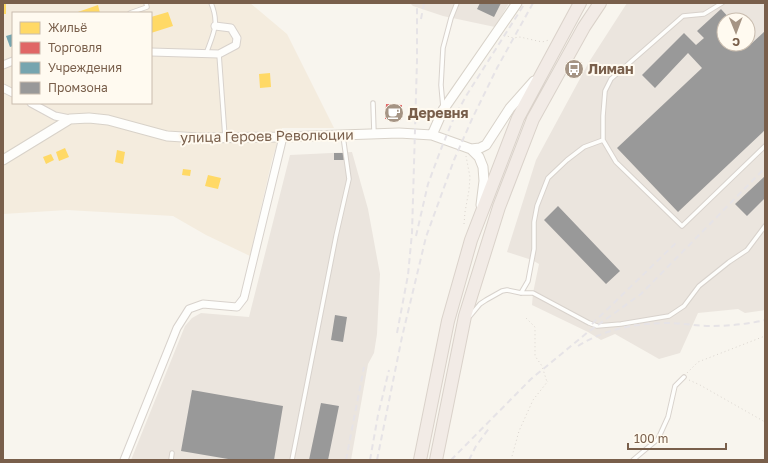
<svg xmlns="http://www.w3.org/2000/svg" width="768" height="463" font-family="'Golos Text',sans-serif">
<rect width="100%" height="100%" fill="#f8f5ee"/>
<!-- residential -->
<path fill="#f4ecde" fill-rule="evenodd" d="M 3,3 L 250,3 L 287,34 L 334,128 L 282,128 L 272,160 L 250,256 L 206,235 L 173,216 L 67,210 L 3,214 ZM 13,13 L 151,13 L 151,103 L 13,103 Z"/>
<!-- industrial -->
<path fill="#ebe5de" fill-rule="evenodd" d="M 410,3 L 509,3 L 495,27 L 443,16 L 413,6 Z
M 627,3 L 765,3 L 765,310 L 745,313 L 738,309 L 698,313 L 680,353 L 659,359 L 615,334 L 601,340 L 588,332 L 532,305 L 533,293 L 539,264 L 532,260 L 507,252 L 536,160 L 589,62 ZM 724,20 L 748,20 L 748,44 L 724,44 Z
M 352,152 L 368,209 L 380,274 L 377,334 L 374,353 L 368,364 L 351,460 L 131,460 L 185,326 L 192,318 L 201,313 L 249,317 L 290,155 Z"/>
<!-- homes -->
<path fill="#ffd966" d="M 3,3 L 6,3 L 6,14 L 3,14 Z
M 98,5 L 100,13 L 75,13 Z
M 168,12 L 173,26 L 151,33 L 151,17 Z
M 270,73 L 271,87 L 260,88 L 259,74 Z
M 65,148 L 69,157 L 59,161 L 56,152 Z
M 117,150 L 125,152 L 123,164 L 115,162 Z
M 51,154 L 54,160 L 46,164 L 43,157 Z
M 183,169 L 191,170 L 190,176 L 182,175 Z
M 208,175 L 221,178 L 218,189 L 205,186 Z"/>
<!-- shops -->
<path fill="#e06666" d="M 386,104 L 402,105 L 401,120 L 385,119 Z"/>
<!-- public -->
<path fill="#76a5af" d="M 13,34 L 13,46 L 10,47 L 6,36 Z"/>
<!-- industry -->
<path fill="#999" d="M 480,3 L 501,3 L 494,17 L 477,9 Z
M 721,9 L 731,20 L 724,20 L 724,44 L 748,44 L 748,38 L 752,43 L 765,31 L 765,130 L 678,212 L 617,148 L 702,68 L 688,53 L 655,88 L 642,75 L 684,33 L 696,45 L 704,38 L 697,31 Z
M 334,153 L 344,153 L 344,160 L 334,160 Z
M 765,176 L 765,198 L 747,216 L 735,204 Z
M 558,206 L 620,271 L 606,284 L 544,220 Z
M 335,315 L 347,317 L 343,342 L 331,340 Z
M 192,390 L 283,406 L 274,460 L 234,460 L 181,451 Z
M 321,403 L 339,406 L 328,460 L 309,460 Z"/>
<g fill="none" stroke-linecap="round" stroke-linejoin="round">
<defs>
<path id="lane" d="M 130,13 L 147,7 L 146,3
M 206,54 C 213,34 220,24 211,3
M 219,54 L 225,137
M 373,103 L 374,133
M 443,107 L 441,85 L 443,48 L 451,18 L 457,3
M 603,140 L 603,116 L 605,91 L 611,79 L 683,16 L 704,14 L 722,3
M 521,293 L 528,281 L 534,249 L 534,222 L 537,206 L 548,178 L 567,160 L 584,147 L 603,140 L 616,162 L 682,226 L 765,146
M 470,316 L 480,304 L 486,300 L 502,291 L 507,290 L 521,293 L 533,293 L 589,323 L 597,326 L 621,324 L 669,316 L 684,306 L 699,286 L 729,262 L 747,250 L 765,226
M 171,460 L 172,453
M 292,460 L 336,236 L 349,179 L 343,136
M 633,460 L 658,439 L 668,417 L 675,386 L 684,377"/>
<path id="street" d="M 151,52 L 219,54 L 236,45 L 237,38 L 231,28 L 215,26
M 3,65 L 13,61
M 3,88 L 13,93
M 31,103 L 55,116 L 70,119
M 124,460 L 177,328 L 189,309 L 203,304 L 237,307 L 244,298 L 283,137"/>
<path id="secondary" d="M 432,135 L 443,110 L 517,3
M 471,149 L 480,148 L 486,145 L 510,108 L 534,81
M 3,160 L 70,119 L 89,118 L 108,120 L 167,136 L 199,138 L 283,137 L 399,133 L 432,135 L 460,145 L 471,149 L 479,157 L 483,167 L 484,181 L 481,205"/>
<path id="highway" d="M 420,460 L 448,321 L 471,240 L 518,118 L 580,3
M 436,460 L 465,316 L 499,207 L 533,119 L 584,27 L 600,3"/>
</defs>
<!-- lane casing -->
<use href="#lane" stroke="#d8d2cc" stroke-width="5.5"/>
<!-- street casing -->
<use href="#street" stroke="#d8d2cc" stroke-width="9"/>
<!-- secondary casing -->
<use href="#secondary" stroke="#d8d2c9" stroke-width="11"/>
<!-- highway casing -->
<use href="#highway" stroke="#dad2ca" stroke-width="14"/>
<!-- path -->
<path stroke="#dbd5cf" stroke-width="1" stroke-dasharray="1 3" stroke-linecap="butt" d="M 504,35 L 513,38 L 520,37 L 542,42 L 549,40
M 464,224 L 465,212 L 469,190 L 470,177 L 466,156
M 526,318 L 535,327 L 535,356 L 542,366 L 547,382
M 687,373 L 698,362 L 765,336
M 689,380 L 700,385 L 765,422
M 511,460 L 519,431 L 533,400 L 548,381"/>
<!-- lane -->
<use href="#lane" stroke="#fefefc" stroke-width="3.5"/>
<!-- street -->
<use href="#street" stroke="#fefefc" stroke-width="7"/>
<!-- secondary -->
<use href="#secondary" stroke="#fefefc" stroke-width="9"/>
<!-- highway -->
<use href="#highway" stroke="#f2ebe6" stroke-width="12"/>
<!-- rail -->
<path stroke="#e6e3e6" stroke-width="2" stroke-dasharray="6 4" stroke-linecap="butt" d="M 421,19 L 424,3
M 416,236 L 428,184 L 441,149 L 453,120 L 466,96 L 525,3
M 592,324 L 677,242
M 397,333 L 408,275 L 412,233 L 417,61 L 417,3
M 578,346 C 605,329 636,323 668,323 C 682,323 696,326 711,326 C 728,326 749,324 765,320
M 346,460 L 364,367
M 370,460 L 378,415 L 389,370
M 377,460 L 402,337 L 426,237 L 454,160 L 472,119 L 497,68 L 533,3
M 451,460 L 531,379 L 588,332 L 641,294 L 765,168
M 469,460 L 476,446 L 490,427"/>
</g>
<!-- icons -->
<defs>
<symbol id="bus-disc" viewBox="-11 -11 22 22"><circle r="9.5" fill="#a59484" stroke="#fffaf0"/><path d="M-5-6H5V4H4V6H2V4H-2V6H-4V4H-5ZM-3.5-4V0h7V-4ZM-3.5 1.2v1.5H-2V1.2ZM2 1.2v1.5H3.5V1.2Z" fill="#fff"/></symbol>
<symbol id="cafe-disc" viewBox="-11 -11 22 22"><circle r="9.5" fill="#a59484" stroke="#fffaf0"/><path d="M-5.5-4.5H6V0H3Q3 3.5 0 3.5H-2.5Q-5.5 3.5-5.5 0ZM3-3.2v2h1.7v-2ZM-6 4.5H4V6H-6Z" fill="#fff"/></symbol>
</defs>
<g fill-rule="evenodd">
<use href="#bus-disc" x="563" y="58" width="22" height="22"/>
<use href="#cafe-disc" x="383" y="102" width="22" height="22"/>
</g>
<g text-anchor="middle" stroke-width="4" stroke-linejoin="round" paint-order="stroke">
<!-- poi labels -->
<g font-size="14" font-weight="bold" fill="#795f4b" stroke="#fffaf0" text-anchor="start">
<text x="588" y="74">Лиман</text>
<text x="408" y="118">Деревня</text>
</g>
<!-- street labels -->
<g font-size="14" fill="#795f4b" stroke="#fffaf0">
<text transform="translate(267 136) rotate(-1)" y="5">улица Героев Революции</text>
</g>
</g>
<!-- border -->
<rect width="768" height="463" fill="none" stroke="#795f4b" stroke-width="8"/>
<!-- legend -->
<rect x="12" y="12" width="140" height="92" fill="#fffaf0" stroke="#c9bcae"/>
<rect x="20" y="22" width="20" height="12" fill="#ffd966" stroke="#c9bcae"/>
<text x="48" y="32" font-size="12" fill="#795f4b">Жильё</text>
<rect x="20" y="42" width="20" height="12" fill="#e06666" stroke="#c9bcae"/>
<text x="48" y="52" font-size="12" fill="#795f4b">Торговля</text>
<rect x="20" y="62" width="20" height="12" fill="#76a5af" stroke="#c9bcae"/>
<text x="48" y="72" font-size="12" fill="#795f4b">Учреждения</text>
<rect x="20" y="82" width="20" height="12" fill="#999999" stroke="#c9bcae"/>
<text x="48" y="92" font-size="12" fill="#795f4b">Промзона</text>
<!-- north arrow -->
<g transform="translate(736 32) rotate(179)"><circle r="19" fill="#fffaf0" stroke="#c9bcae"/>
<path d="M0-3L7 15L0 10L-7 15Z" fill="#a59484"/>
<text y="-6" font-size="11" font-weight="bold" text-anchor="middle" fill="#795f4b">С</text>
</g>
<!-- scale -->
<path d="M628 443v6h98v-6" fill="none" stroke="#795f4b" stroke-width="2"/>
<text x="634" y="443" font-size="12" fill="#795f4b" stroke="#fffaf0" stroke-width="3" paint-order="stroke">100 m</text>
</svg>
